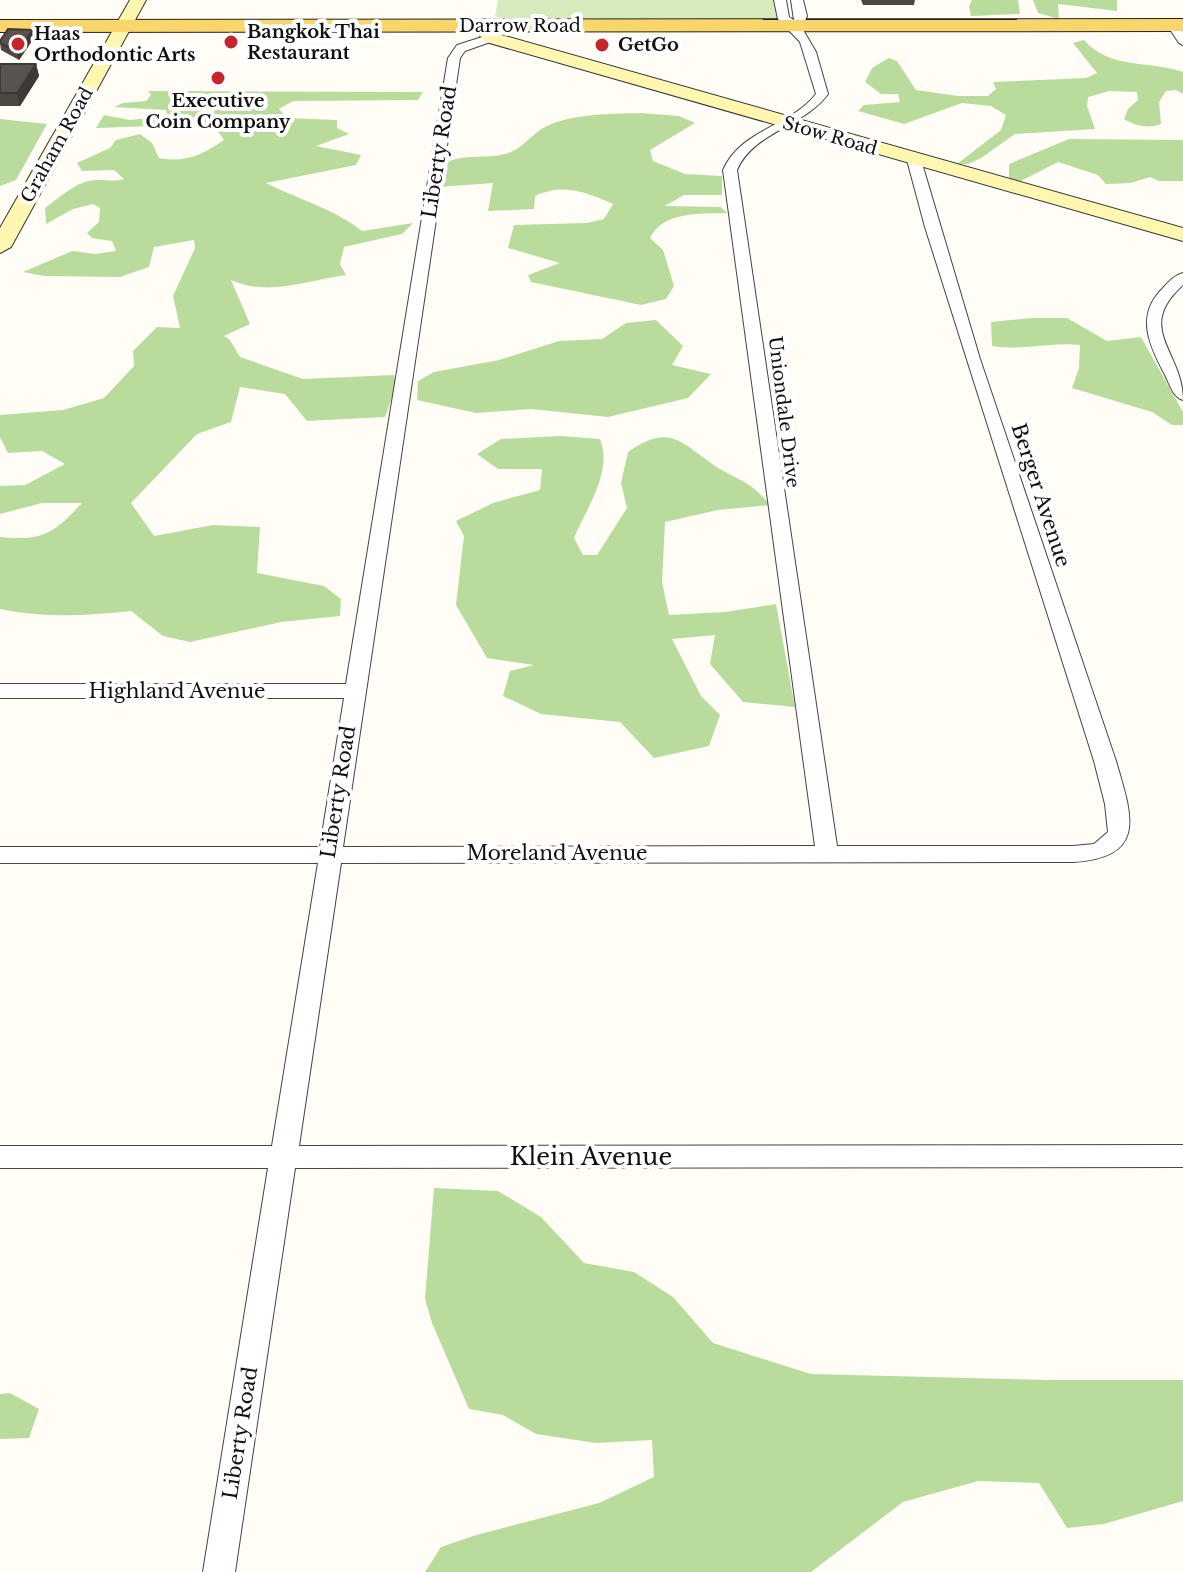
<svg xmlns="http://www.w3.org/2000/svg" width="1183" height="1572" font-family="'Libre Baskerville',serif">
<rect width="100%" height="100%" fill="#fffdf5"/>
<!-- green -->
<path fill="#d5ebbd" d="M 498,0 L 780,0 L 784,19 L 506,20 L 495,16 Z"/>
<!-- forest -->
<path fill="#b9dc9c" d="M 972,0 L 1018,0 L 1020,14 L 971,16 L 969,6 Z
M 1033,0 L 1117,0 L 1117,11 L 1058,4 L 1059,19 L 1038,13 Z
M 1084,40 C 1110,70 1149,60 1183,72 L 1183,94 L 1176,90 L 1166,91 L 1159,102 L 1161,124 C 1148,129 1136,126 1124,119 L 1128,109 L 1138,100 L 1137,92 L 1109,91 L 1088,97 L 1087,106 L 1095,129 L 1015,134 L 981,158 L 968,164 L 957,164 L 1001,130 L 1006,115 L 991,106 L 962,103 L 904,124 L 858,111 L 864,105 L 900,102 L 898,94 L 881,94 L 865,82 L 872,68 L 889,58 L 897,61 L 916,90 L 958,96 L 988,96 L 996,89 L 993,82 L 1086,78 L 1097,73 L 1073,43 Z
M 148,91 L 423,92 L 418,100 L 293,101 L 279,109 L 287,118 L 337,120 L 337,128 L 349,134 L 316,146 L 361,155 L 356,165 L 266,183 C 298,199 334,209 362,231 L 413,223 L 402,234 L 344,247 L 340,264 L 346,275 C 309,280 267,297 231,280 L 250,324 L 224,336 L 230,340 L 240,357 L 303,379 L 394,375 L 396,386 L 385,417 L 307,421 L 285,394 L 240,387 L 231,422 L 197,434 L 131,503 L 154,536 L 213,525 L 260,527 L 257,573 L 324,586 L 341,599 L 340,616 L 281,622 L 190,642 L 163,636 L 131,611 C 85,616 45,618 0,609 L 0,537 C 43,541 53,534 82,503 L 42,503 L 0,514 L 0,486 L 25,485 L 65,464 L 42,451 L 8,453 L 0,437 L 0,415 L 63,410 L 104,398 L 134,366 L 133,351 L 157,327 L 180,328 L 173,296 L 195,248 L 194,240 L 154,247 L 149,267 L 120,277 L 44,276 L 23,272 L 72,251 L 95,254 L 116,251 L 112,241 L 92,238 L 87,233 L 99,222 L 100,208 L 93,204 L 73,209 L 46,224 L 45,208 C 60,197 79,179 98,180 C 109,180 113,182 124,179 L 114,170 L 82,171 L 77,163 L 110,148 L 116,140 L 140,134 L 152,143 L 159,158 C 185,163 202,155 224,140 L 219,133 L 190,116 L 180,125 L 96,128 L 104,115 L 130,120 L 168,116 L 166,110 L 114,107 L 123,103 L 146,101 L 151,95 Z
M 641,113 L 679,116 L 695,123 L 650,150 L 653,161 L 685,174 L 722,176 L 722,195 L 684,195 L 665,206 L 721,207 L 727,213 C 700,214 663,211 650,238 L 663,250 L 674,286 L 666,299 L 641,305 L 531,282 L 528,275 L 560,263 L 508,248 L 514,225 L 587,223 L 604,219 L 613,204 C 585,192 564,183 535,196 L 534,209 L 488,211 L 493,183 L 438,187 L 449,161 C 467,154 487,159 505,154 C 523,150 531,133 547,126 C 575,113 611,114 641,113 Z
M 0,119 L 47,124 L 16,180 L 0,186 Z
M 1069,139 L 1183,140 L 1183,181 L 1159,181 L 1150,177 L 1131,183 L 1106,184 L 1098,175 L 1058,162 L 1021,181 L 1009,180 L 1009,164 Z
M 1032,318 L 1067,318 L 1107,341 L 1141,337 L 1183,412 L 1183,425 L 1172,425 L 1152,412 L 1072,388 L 1079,368 L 1080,345 C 1050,342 1022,351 992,346 L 991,322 Z
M 656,320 L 683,346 L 672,365 L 711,374 L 688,398 L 608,417 L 531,409 L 476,413 L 417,400 L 418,381 L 434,372 L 499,360 L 559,341 L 602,339 L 626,323 Z
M 560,436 L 600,439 C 613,472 587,507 574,538 L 583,555 L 597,555 L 627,508 L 621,483 L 628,452 C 673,420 684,447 720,469 C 743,482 752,483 770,505 L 718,510 L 665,522 L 662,582 L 669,615 L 725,612 L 776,604 L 795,707 L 743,702 L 710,664 L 715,635 L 672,639 L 701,696 L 720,715 L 709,746 L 654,758 L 620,722 L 541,714 L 503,696 L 510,671 L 534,665 L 487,658 L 456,605 L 464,536 L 456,521 L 493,503 L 540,490 L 542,469 L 498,469 L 477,454 L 501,439 Z
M 434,1188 L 498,1191 L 541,1217 L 584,1263 L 634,1272 L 673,1297 L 713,1343 L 811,1374 L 1049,1380 L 1183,1380 L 1183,1501 L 1104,1524 L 1067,1528 L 1039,1483 L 978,1481 L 903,1502 L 811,1572 L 425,1572 L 441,1547 L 476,1535 L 599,1503 L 654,1477 L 652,1440 L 596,1443 L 536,1434 L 503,1415 L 469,1409 L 432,1323 L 425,1299 Z
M 10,1393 L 39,1409 L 29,1438 L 0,1439 L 0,1394 Z"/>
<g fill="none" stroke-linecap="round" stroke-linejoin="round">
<defs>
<path id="street" d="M 774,0 L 786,0 L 789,17 L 794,20 L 791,0 L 803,0 L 807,16 L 802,28 L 816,52 L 828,94 C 804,127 753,132 737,170 L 837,846 L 1073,846 L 1094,844 L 1108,832 L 1105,804 L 1094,761 L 925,227 L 907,160 L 914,156 L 921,160 L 980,359 L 1116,761 C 1132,816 1148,857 1073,862 L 341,863 L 299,1146 L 1183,1145 L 1183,1167 L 295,1168 L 235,1572 L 203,1572 L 268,1168 L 0,1168 L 0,1146 L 272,1146 L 318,863 L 0,863 L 0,847 L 320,847 L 344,698 L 0,698 L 0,684 L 346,684 L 448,58 L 457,45 L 492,34 L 496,36 L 496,40 L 465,51 L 460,58 L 343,847 L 815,846 L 723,170 C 741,129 790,127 816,94 L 800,42 L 778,19 Z
M 1169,23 L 1179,25 L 1183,32 L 1183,45 L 1179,43 L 1167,25 Z
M 1183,273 L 1183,285 C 1134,329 1183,351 1183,400 C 1173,397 1170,385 1165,375 C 1149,345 1135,315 1163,288 C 1169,281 1175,275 1183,273 Z"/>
<path id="secondary" d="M 130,0 L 146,0 L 11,247 L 0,253 L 0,228 Z
M 488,21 L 494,22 L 498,34 L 1183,228 L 1183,241 L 486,42 L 480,36 L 480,26 Z"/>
<path id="primary" d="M 1183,19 L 1183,31 L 0,32 L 0,20 Z"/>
</defs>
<!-- street casing -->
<use href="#street" stroke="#444" stroke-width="2"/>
<!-- secondary casing -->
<use href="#secondary" stroke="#333" stroke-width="2"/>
<!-- primary casing -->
<use href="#primary" stroke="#222" stroke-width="2"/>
<!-- street -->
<use href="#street" fill="#fff" fill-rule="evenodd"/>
<!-- secondary -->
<use href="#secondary" fill="#fff6b0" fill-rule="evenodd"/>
<!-- primary -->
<use href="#primary" fill="#f9d66b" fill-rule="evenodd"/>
</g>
<!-- wall -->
<path fill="#4d4742" d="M 861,0 L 915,0 L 914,5 L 863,5 Z
M 33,30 L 34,38 L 19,60 L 1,50 L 0,43 Z
M 0,64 L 36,64 L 39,76 L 20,106 L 0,106 Z"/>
<!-- shaded-wall -->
<path fill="#3f3936" d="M 33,30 L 34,38 L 19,60 L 17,51 Z
M 36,64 L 39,76 L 20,106 L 17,93 Z"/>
<!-- building -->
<path fill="#5a524d" stroke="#3f3936" stroke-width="2" d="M 8,29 L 33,30 L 17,51 L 0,43 L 0,41 Z
M 0,64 L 36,64 L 17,93 L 0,93 Z"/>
<!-- markers -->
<g fill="#c4262e" stroke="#fff" stroke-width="3">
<circle cx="231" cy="42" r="8"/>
<circle cx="18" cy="44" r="8"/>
<circle cx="602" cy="45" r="8"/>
<circle cx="218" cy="78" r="8"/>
</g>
<g text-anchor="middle" stroke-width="8" stroke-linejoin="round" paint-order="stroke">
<!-- far-street labels -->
<g font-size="18" fill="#111" stroke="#fff">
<text x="520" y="32">Darrow Road</text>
<text transform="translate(830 136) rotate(16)" y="6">Stow Road</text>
<text transform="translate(57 145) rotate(-61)" y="6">Graham Road</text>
<text transform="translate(784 412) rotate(83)" y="6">Uniondale Drive</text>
</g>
<!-- far-poi labels -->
<g font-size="18" font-weight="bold" fill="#111" stroke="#fff" text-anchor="start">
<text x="247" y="38">Bangkok Thai<tspan x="247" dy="21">Restaurant</tspan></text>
<text x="34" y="40">Haas<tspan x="34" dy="21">Orthodontic Arts</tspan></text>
<text x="618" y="51">GetGo</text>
<text x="218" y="107" text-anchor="middle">Executive<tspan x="218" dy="21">Coin Company</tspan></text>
</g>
<!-- street labels -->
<g font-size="20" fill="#111" stroke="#fff">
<text transform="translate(439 152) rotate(-81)" y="7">Liberty Road</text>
<text transform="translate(1041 495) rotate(72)" y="7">Berger Avenue</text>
<text x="177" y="698">Highland Avenue</text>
<text transform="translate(338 792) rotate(-81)" y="7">Liberty Road</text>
<text x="557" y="860">Moreland Avenue</text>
<text transform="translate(240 1433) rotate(-81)" y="7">Liberty Road</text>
</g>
<!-- near-street labels -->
<g font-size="24" fill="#111" stroke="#fff">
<text x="591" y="1165">Klein Avenue</text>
</g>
</g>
</svg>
